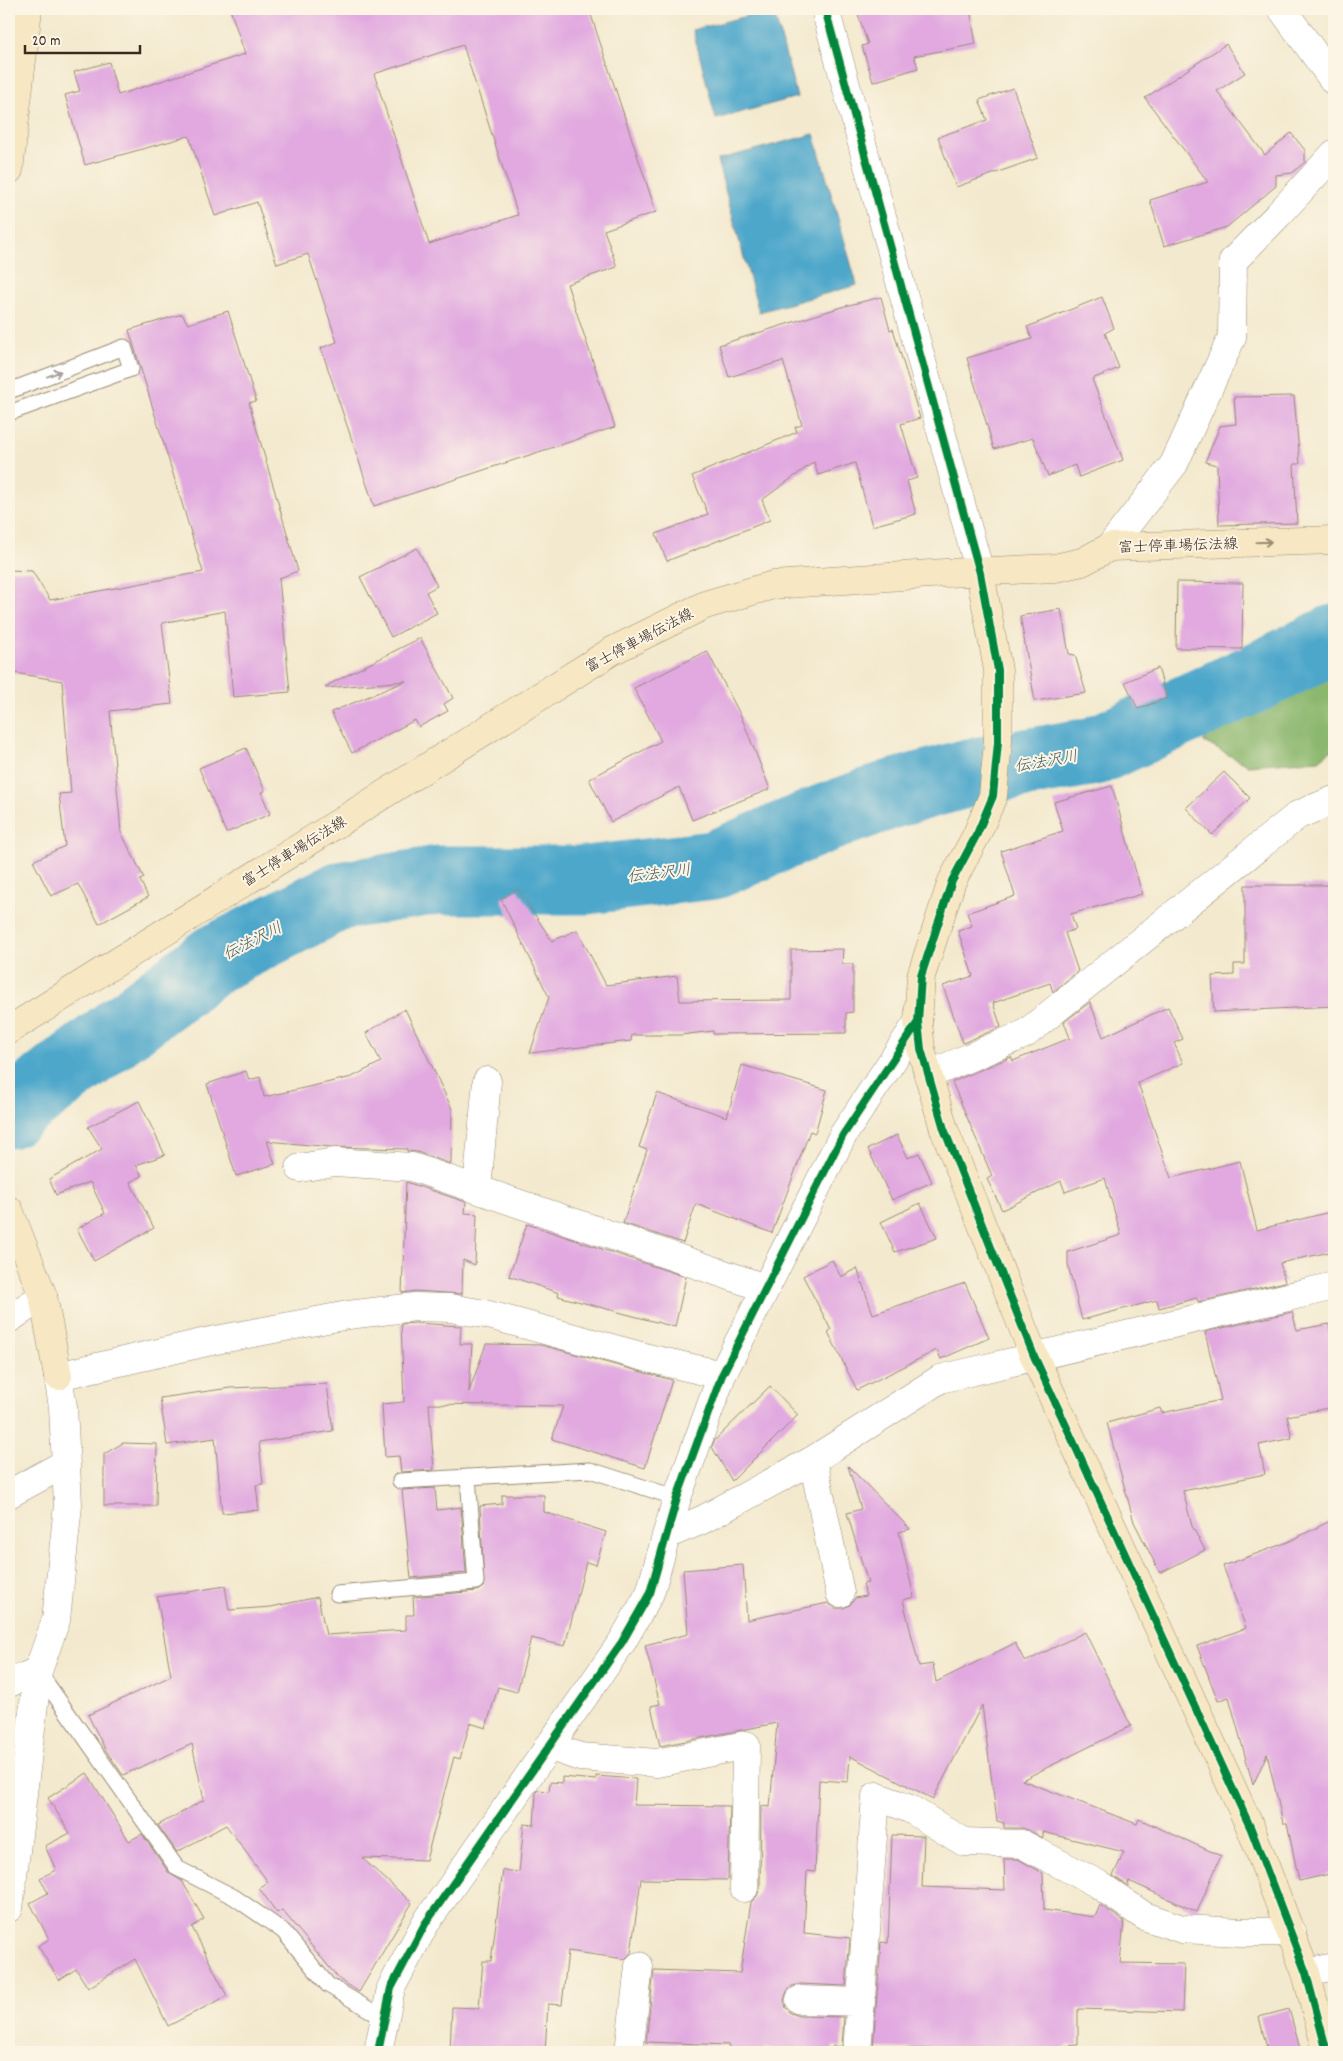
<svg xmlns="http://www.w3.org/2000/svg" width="1343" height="2061" font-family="Dekko,'Klee One',sans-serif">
<rect width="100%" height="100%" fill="#fcf5e5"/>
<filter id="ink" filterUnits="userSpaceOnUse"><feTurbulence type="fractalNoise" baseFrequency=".02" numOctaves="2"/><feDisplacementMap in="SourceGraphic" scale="10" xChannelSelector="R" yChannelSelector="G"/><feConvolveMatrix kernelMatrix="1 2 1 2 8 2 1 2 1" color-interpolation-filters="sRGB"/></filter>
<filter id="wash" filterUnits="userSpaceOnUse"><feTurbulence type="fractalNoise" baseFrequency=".0096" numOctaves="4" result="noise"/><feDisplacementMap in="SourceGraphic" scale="20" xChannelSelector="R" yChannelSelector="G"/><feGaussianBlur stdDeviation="1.12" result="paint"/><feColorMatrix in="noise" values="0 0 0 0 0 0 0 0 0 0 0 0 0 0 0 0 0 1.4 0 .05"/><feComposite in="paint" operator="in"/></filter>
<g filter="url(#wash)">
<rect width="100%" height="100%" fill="#f3e9ce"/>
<!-- forest -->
<path fill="#8cb76e" stroke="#647046" d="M 1334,607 L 1334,748 L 1319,760 L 1248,765 L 1204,742 L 1214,682 Z"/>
<!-- water -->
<path fill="#4ea7cb" stroke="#446874" d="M 773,9 L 797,97 L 716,119 L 693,30 Z
M 814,134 L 857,285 L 759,312 L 717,160 Z"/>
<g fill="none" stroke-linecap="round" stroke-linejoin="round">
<!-- river -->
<path stroke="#4ea7cb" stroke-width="69" d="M 9,1114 L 213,960 L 339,896 L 438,880 L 587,880 L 714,865 L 823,819 L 892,794 L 969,773 L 1095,751 L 1251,680 L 1334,639"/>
</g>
<g id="blocks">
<!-- building -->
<path fill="#e1a9e0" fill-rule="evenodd" d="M 230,9 L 589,9 L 656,212 L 604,230 L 617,267 L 567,284 L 615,427 L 374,506 L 321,348 L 337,342 L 308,254 L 277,264 L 257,202 L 215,216 L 189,136 L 85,165 L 65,95 L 80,91 L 74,72 L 109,62 L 118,95 L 245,54 ZM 463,45 L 518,215 L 429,244 L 374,74 Z
M 856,9 L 970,9 L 976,44 L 914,56 L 918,68 L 873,82 L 862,46 L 868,44 Z
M 1226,44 L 1245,73 L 1217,91 L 1265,155 L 1291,133 L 1305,150 L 1305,162 L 1292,173 L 1276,175 L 1276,186 L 1227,227 L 1164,246 L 1150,200 L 1208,182 L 1145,98 Z
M 1013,88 L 1038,158 L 956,187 L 938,137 L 987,120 L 979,100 Z
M 881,297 L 890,330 L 893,329 L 920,418 L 901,424 L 917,478 L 907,481 L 916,514 L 872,526 L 855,463 L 818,475 L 814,462 L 762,500 L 770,520 L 667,561 L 656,534 L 708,514 L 692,476 L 797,432 L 795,427 L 802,425 L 783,361 L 729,377 L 719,345 L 845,306 Z
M 1102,297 L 1114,328 L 1105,333 L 1119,368 L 1092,379 L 1123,460 L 1079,477 L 1075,465 L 1048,476 L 1033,438 L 994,449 L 967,358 L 1032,339 L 1027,327 Z
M 228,311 L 256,401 L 249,403 L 298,571 L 279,578 L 290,692 L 233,697 L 225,611 L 162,623 L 172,704 L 110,711 L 121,832 L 144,878 L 140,880 L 148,897 L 99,924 L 78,884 L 51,896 L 33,861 L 65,846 L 59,794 L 71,793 L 62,681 L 9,672 L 9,570 L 32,571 L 50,600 L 203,572 L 129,330 L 182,314 L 188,324 Z
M 1294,396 L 1300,464 L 1294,464 L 1297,523 L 1219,525 L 1217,465 L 1205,462 L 1220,426 L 1236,424 L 1234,397 Z
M 417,548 L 437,586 L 426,592 L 437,613 L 391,637 L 360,577 Z
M 1177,582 L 1243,583 L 1242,649 L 1176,648 Z
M 1061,609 L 1069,654 L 1075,655 L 1086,693 L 1035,701 L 1020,616 Z
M 420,638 L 453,698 L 444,704 L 448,711 L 419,727 L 415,720 L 352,753 L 331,712 L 406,681 L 326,688 L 326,686 Z
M 707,651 L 741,716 L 770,789 L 692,820 L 679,787 L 611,822 L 589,779 L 661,741 L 634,688 Z
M 1158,668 L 1167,698 L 1138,709 L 1125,682 Z
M 246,748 L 265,791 L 261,792 L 270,814 L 226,833 L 199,768 Z
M 1224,772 L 1250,798 L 1212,835 L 1186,808 Z
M 1112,786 L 1142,894 L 1071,914 L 1076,929 L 1065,933 L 1078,971 L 1053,992 L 1050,983 L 993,1003 L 1001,1027 L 963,1043 L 943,986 L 973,976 L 958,931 L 972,926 L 967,913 L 1015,896 L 1001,851 L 1063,831 L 1054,802 Z
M 1245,885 L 1334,885 L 1334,1006 L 1214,1012 L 1212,976 L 1234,975 L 1234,964 L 1245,964 Z
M 518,889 L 552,941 L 577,930 L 606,985 L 677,976 L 680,1001 L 791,1000 L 791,950 L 843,949 L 842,964 L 853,964 L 853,1012 L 846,1013 L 846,1033 L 713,1034 L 713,1031 L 681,1035 L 632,1035 L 631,1041 L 530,1053 L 549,997 L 501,899 Z
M 1090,1002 L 1103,1037 L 1168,1007 L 1183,1039 L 1174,1043 L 1183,1063 L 1138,1083 L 1171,1178 L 1240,1161 L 1257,1230 L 1334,1211 L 1334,1251 L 1280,1263 L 1285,1282 L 1198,1302 L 1197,1298 L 1159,1308 L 1157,1300 L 1082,1320 L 1068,1265 L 1068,1252 L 1121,1235 L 1105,1178 L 1065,1192 L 1061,1181 L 1002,1210 L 987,1179 L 992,1176 L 952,1082 L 1011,1057 L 1013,1061 L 1070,1038 L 1064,1022 Z
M 405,1009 L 452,1109 L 451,1164 L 417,1152 L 407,1151 L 407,1149 L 332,1147 L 267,1141 L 275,1164 L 236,1176 L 207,1084 L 246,1071 L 249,1080 L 260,1077 L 264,1097 L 352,1077 L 381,1062 L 366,1033 Z
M 742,1065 L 827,1090 L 815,1133 L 810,1131 L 772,1233 L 696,1204 L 683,1243 L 623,1223 L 647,1150 L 639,1147 L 657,1093 L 727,1117 Z
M 139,1101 L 165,1155 L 136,1165 L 142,1176 L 130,1182 L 154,1228 L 94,1261 L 77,1229 L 105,1213 L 90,1182 L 56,1195 L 49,1179 L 102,1149 L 88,1127 Z
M 897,1135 L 908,1158 L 919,1153 L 932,1182 L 892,1200 L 868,1149 Z
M 406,1182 L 466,1202 L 465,1213 L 477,1214 L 475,1265 L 463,1260 L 462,1294 L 415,1291 L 402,1293 Z
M 920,1203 L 937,1238 L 895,1252 L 881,1222 Z
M 527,1224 L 686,1277 L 675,1327 L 558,1296 L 559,1293 L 509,1276 Z
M 832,1260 L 841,1277 L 857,1268 L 873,1314 L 965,1283 L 989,1338 L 941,1359 L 937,1350 L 857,1390 L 828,1332 L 831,1330 L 803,1276 Z
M 1292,1312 L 1297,1330 L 1329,1324 L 1334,1352 L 1334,1407 L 1287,1416 L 1292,1438 L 1259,1445 L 1265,1474 L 1183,1491 L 1192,1526 L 1205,1550 L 1160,1573 L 1134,1522 L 1107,1423 L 1160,1408 L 1162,1413 L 1221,1400 L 1205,1332 Z
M 416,1323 L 461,1326 L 460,1344 L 472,1344 L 469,1392 L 486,1344 L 541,1345 L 672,1380 L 645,1468 L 552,1439 L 563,1406 L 429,1404 L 434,1470 L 401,1472 L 399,1456 L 385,1457 L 382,1404 L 404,1402 L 401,1324 Z
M 327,1384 L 333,1431 L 259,1442 L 263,1484 L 256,1485 L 259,1510 L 222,1513 L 215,1438 L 167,1445 L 160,1398 L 230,1388 Z
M 770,1386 L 798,1415 L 732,1481 L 712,1447 L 714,1441 Z
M 123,1443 L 157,1444 L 156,1506 L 104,1506 L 104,1454 Z
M 848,1466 L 910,1529 L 899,1532 L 914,1597 L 903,1600 L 919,1666 L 933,1664 L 936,1682 L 1015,1643 L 1025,1662 L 1085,1632 L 1131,1726 L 1022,1780 L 1137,1824 L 1139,1819 L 1221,1856 L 1197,1912 L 1129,1881 L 1128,1886 L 1113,1876 L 1124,1852 L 1043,1832 L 1043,1838 L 1023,1828 L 1004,1828 L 1004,1823 L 997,1821 L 982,1705 L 933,1799 L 850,1756 L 848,1782 L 819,1780 L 815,1872 L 807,1871 L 804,1933 L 850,1938 L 846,1986 L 800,1984 L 792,1986 L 787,1991 L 784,2000 L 786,2008 L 791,2013 L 799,2016 L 844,2017 L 842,2047 L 833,2046 L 832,2052 L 798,2052 L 764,2048 L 764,2052 L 728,2052 L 729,2045 L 646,2042 L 654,1970 L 740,1973 L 751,1902 L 757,1896 L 760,1888 L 761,1806 L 770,1807 L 777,1723 L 660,1746 L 651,1706 L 660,1704 L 645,1645 L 688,1634 L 683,1570 L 743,1565 L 747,1620 L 828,1603 L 835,1608 L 843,1608 L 850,1605 L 855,1598 L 866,1596 L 863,1584 L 868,1583 L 847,1513 L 861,1509 Z
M 435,1488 L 437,1510 L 461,1507 L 466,1573 L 411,1578 L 402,1490 Z
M 502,1495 L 544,1495 L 544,1512 L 606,1532 L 596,1565 L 586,1562 L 565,1646 L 531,1638 L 517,1692 L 498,1687 L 486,1728 L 470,1723 L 460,1759 L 454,1757 L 426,1860 L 362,1858 L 412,1903 L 359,1992 L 339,1979 L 282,1910 L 277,1913 L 259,1888 L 268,1882 L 226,1825 L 177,1852 L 158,1825 L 204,1800 L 192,1744 L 123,1775 L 105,1749 L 88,1715 L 171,1676 L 157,1597 L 225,1586 L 229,1610 L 271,1607 L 318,1597 L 326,1635 L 406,1630 L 406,1615 L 414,1615 L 413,1597 L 477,1591 L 484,1586 L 480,1506 L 502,1504 Z
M 1334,1519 L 1334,1873 L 1299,1881 L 1287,1823 L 1283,1823 L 1267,1754 L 1253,1785 L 1229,1697 L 1218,1701 L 1197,1646 L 1246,1628 L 1223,1566 L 1288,1542 Z
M 87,1773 L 129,1841 L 142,1834 L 169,1873 L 182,1881 L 204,1919 L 192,1927 L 227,1996 L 168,2026 L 135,1959 L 88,1988 L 76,1969 L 59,1980 L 38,1946 L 49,1939 L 30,1903 L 48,1893 L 40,1878 L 56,1870 L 45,1846 L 70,1833 L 48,1798 Z
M 596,1776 L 636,1779 L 634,1805 L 730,1806 L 728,1880 L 641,1879 L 631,1953 L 625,1959 L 568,1951 L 562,2005 L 548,2004 L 545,2052 L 497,2049 L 497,2052 L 450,2052 L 452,2007 L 479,2008 L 483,1961 L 491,1961 L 503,1870 L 519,1872 L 524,1824 L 534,1825 L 536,1792 L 538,1790 L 549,1791 L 550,1782 L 562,1783 L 562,1777 L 596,1780 Z
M 892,1835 L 924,1836 L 922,1887 L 1005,1890 L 1004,1859 L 1018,1859 L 1043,1873 L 1044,1910 L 1095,1917 L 1100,1905 L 1124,1921 L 1120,1963 L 1184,1964 L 1182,2012 L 1078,2009 L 1078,2045 L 1066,2046 L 1066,2052 L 873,2048 L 881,1942 L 888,1943 Z
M 1289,2009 L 1301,2052 L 1268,2052 L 1259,2017 Z"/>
</g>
</g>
<g filter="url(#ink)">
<use href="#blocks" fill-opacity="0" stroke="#978a76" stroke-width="1"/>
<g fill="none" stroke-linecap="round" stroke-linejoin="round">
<defs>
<path id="lane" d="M 9,391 L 124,347 L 131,369 L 9,413
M 400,1481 L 590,1470 L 677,1498
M 337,1594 L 476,1582 L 468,1477
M 38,1671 L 177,1868 L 234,1897 L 283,1931 L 328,1985 L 385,2019"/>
<path id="street" d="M 825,9 L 980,573
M 1282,9 L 1334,81
M 1110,547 L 1174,464 L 1232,337 L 1233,261 L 1278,215 L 1334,154
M 928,1075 L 1025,1034 L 1298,815 L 1334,800
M 300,1168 L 334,1162 L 412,1167 L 765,1288
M 477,1189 L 487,1081
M 9,1319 L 43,1296
M 813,1460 L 840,1593
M 9,1494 L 66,1463
M 666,1535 L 702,1520 L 813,1460 L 940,1379 L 1334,1286
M 9,1683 L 38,1671
M 548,1746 L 580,1757 L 657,1763 L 746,1745 L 744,1888
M 9,1908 L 38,1671 L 56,1620 L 68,1505 L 63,1407 L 58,1376 L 211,1341 L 348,1315 L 415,1307 L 450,1308 L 485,1314 L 652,1359 L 722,1375
M 1306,1973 L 1334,1967
M 800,2000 L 861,2002
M 378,2052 L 391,1988 L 425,1924 L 622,1642 L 650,1593 L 677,1498 L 722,1375 L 843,1135 L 918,1022
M 629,2052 L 639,1966
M 857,2052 L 876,1796 L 910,1809 L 964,1842 L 1022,1844 L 1098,1884 L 1144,1916 L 1182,1929 L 1241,1932 L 1292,1932"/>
<path id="secondary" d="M 9,170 L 28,9
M 980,573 L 998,670 L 998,742 L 993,796 L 977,834 L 952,881 L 921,976 L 918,1022 L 921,1049 L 944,1129 L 1034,1356 L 1251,1829 L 1306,1973 L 1327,2052
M 9,1030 L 612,651 L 705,605 L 773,585 L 945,573 L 1055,568 L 1082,562 L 1110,547 L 1334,540
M 9,1210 L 43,1296 L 58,1376"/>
</defs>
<!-- lane casing -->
<use href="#lane" stroke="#978a76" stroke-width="17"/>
<!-- street casing -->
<use href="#street" stroke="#978a76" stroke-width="29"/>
<!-- secondary casing -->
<use href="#secondary" stroke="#978a76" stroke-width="29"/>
<!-- lane -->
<use href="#lane" stroke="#fff" stroke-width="15"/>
<!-- street -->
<use href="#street" stroke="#fff" stroke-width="28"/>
<!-- secondary -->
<use href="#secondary" stroke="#f7e8c3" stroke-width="28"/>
<defs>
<path id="cycleway" d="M 825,9 L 980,573 L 998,670 L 998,742 L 993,796 L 977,834 L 952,881 L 921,976 L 918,1022 L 921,1049 L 944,1129 L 1034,1356 L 1251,1829 L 1306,1973 L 1327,2052
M 378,2052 L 391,1988 L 425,1924 L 622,1642 L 650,1593 L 677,1498 L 722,1375 L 843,1135 L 918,1022"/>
</defs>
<!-- cycleway casing -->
<use href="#cycleway" stroke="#fcf5e5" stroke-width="11"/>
<!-- cycleway -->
<use href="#cycleway" stroke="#00873e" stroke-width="8"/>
</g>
<!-- one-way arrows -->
<defs><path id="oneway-shaft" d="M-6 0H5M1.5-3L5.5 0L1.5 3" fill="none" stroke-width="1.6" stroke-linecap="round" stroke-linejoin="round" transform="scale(1.25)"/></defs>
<use stroke="#a79f9a" href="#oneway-shaft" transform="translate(54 374) rotate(-21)"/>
<use stroke="#998970" href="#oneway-shaft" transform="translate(1264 542) rotate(-2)"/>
</g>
<g text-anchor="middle" stroke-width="4" stroke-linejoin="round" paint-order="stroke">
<!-- street labels -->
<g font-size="15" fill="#3b2a1e" stroke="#fcf5e5">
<text transform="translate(1178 545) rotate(-2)" y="5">富士停車場伝法線</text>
<text transform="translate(639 640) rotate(-28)" y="5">富士停車場伝法線</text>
<text transform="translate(294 851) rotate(-32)" y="5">富士停車場伝法線</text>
</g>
<!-- water labels -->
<g font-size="16" font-style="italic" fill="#435c63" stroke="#fcf5e5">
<text transform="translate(1046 760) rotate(-10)" y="6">伝法沢川</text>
<text transform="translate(659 872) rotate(-7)" y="6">伝法沢川</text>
<text transform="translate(252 940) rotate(-27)" y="6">伝法沢川</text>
</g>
</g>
<!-- margin -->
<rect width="1343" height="2061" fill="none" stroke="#fcf5e5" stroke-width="30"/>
<!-- scale -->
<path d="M25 45v8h115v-8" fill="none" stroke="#3b2a1e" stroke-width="2.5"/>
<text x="32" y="45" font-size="15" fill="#3b2a1e" stroke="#fcf5e5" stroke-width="4" paint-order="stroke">20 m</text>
</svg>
